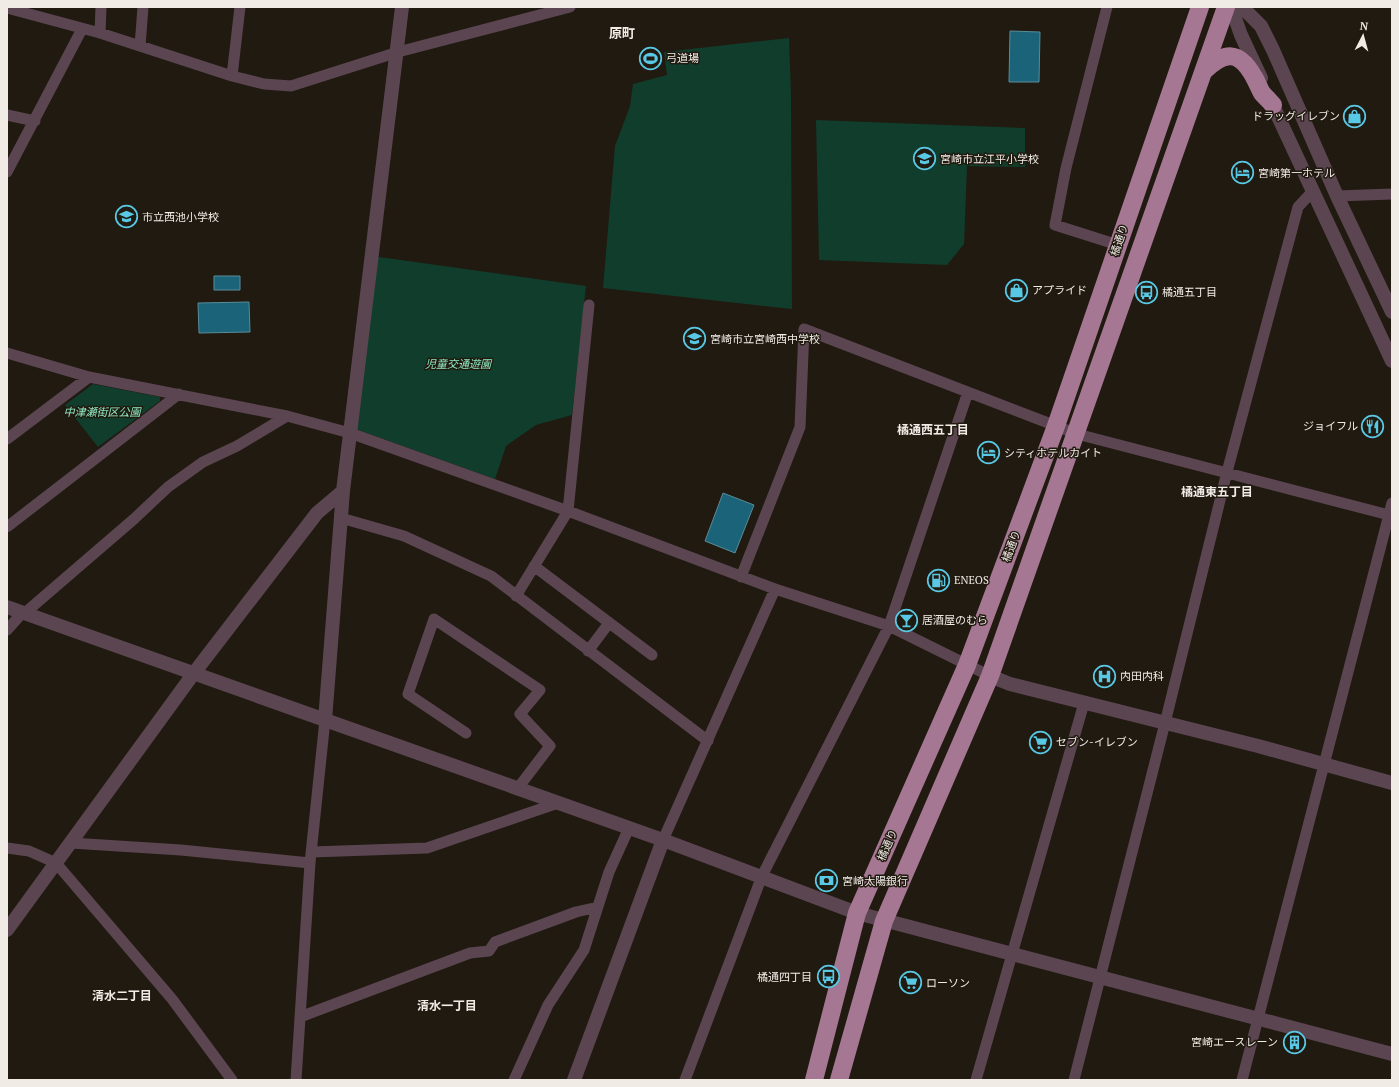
<svg xmlns="http://www.w3.org/2000/svg" width="1399" height="1087" font-family="'PT Serif','Noto Sans JP',serif">
<rect width="100%" height="100%" fill="#201a10"/>
<!-- green -->
<path fill="#113d2c" d="M 789,38 L 791,96 L 792,309 L 603,288 L 615,146 L 630,106 L 633,84 L 667,75 L 664,52 Z
M 653,49 L 658,64 L 646,67 L 642,51 Z
M 816,120 L 1025,128 L 1025,167 L 967,166 L 964,244 L 947,265 L 819,260 Z
M 372,256 L 586,286 L 572,415 L 536,425 L 506,446 L 495,479 L 350,427 Z
M 93,384 L 160,397 L 160,401 L 98,447 L 65,405 Z"/>
<!-- water -->
<path fill="#1a6378" stroke="#5a8c99" d="M 1010,31 L 1040,32 L 1039,82 L 1009,82 Z
M 214,276 L 240,276 L 240,290 L 214,290 Z
M 249,302 L 250,332 L 199,333 L 198,303 Z
M 723,493 L 754,505 L 735,553 L 705,541 Z"/>
<g fill="none" stroke-linecap="round" stroke-linejoin="round">
<!-- minor -->
<path stroke="#5b4551" stroke-width="11" d="M 1107,7 L 1066,168 L 1055,225 L 1118,245
M 7,8 L 100,33 L 232,76 L 264,84 L 291,86 L 398,52 L 570,7
M 100,33 L 101,7
M 140,46 L 143,7
M 232,76 L 240,7
M 7,115 L 35,121
M 7,172 L 82,29
M 1337,196 L 1392,194
M 7,353 L 89,377 L 287,416 L 350,433 L 568,511 L 775,589 L 889,626 L 990,676
M 7,439 L 89,377
M 341,518 L 404,536 L 491,576 L 708,741
M 7,527 L 179,394
M 534,566 L 652,655
M 741,577 L 800,427 L 804,329 L 1077,434 L 1389,515
M 516,596 L 568,511 L 589,305
M 26,612 L 134,519 L 168,487 L 203,462 L 237,446 L 287,416
M 7,630 L 23,612
M 588,651 L 609,623
M 466,733 L 408,694 L 434,619 L 540,690 L 520,714 L 550,746 L 518,788
M 663,840 L 775,589
M 71,843 L 181,850 L 310,863
M 7,848 L 29,851 L 56,863 L 172,999 L 232,1080
M 312,852 L 427,848 L 558,803
M 300,1017 L 470,953 L 489,951 L 495,942 L 576,912 L 598,907
M 296,1080 L 310,863 L 325,720
M 514,1080 L 548,1005 L 584,950 L 609,872 L 629,828
M 685,1080 L 762,876 L 889,626 L 968,392
M 976,1080 L 1084,703
M 1074,1080 L 1165,723 L 1227,472 L 1298,207 L 1312,192
M 1242,1080 L 1392,503"/>
<!-- tertiary -->
<path stroke="#5b4551" stroke-width="14" d="M 1231,7 L 1241,35 L 1261,78
M 1242,7 L 1261,26 L 1273,50 L 1337,196 L 1392,312
M 1269,97 L 1392,361
M 7,607 L 663,840 L 857,913 L 1392,1054
M 990,676 L 1010,684 L 1258,746 L 1392,783
M 325,720 L 343,491 L 402,7
M 7,930 L 194,673 L 317,513 L 343,491
M 574,1080 L 663,840"/>
<!-- trunk -->
<path stroke="#a67792" stroke-width="18" d="M 1204,71 C 1225,51 1239,50 1254,77 C 1257,82 1259,88 1262,93 C 1265,97 1270,101 1273,105
M 814,1080 L 857,913 L 967,665 L 1056,426 L 1200,7
M 839,1080 L 884,921 L 990,676 L 1226,7"/>
</g>
<!-- icons -->
<defs>
<symbol id="stadium-ring" viewBox="-11 -11 22 22"><circle r="9.5" fill="#201a10" stroke="#59c8e5" stroke-width="1.5"/><path d="M0-5a6.5 5 0 1 0 0 10a6.5 5 0 1 0 0-10ZM-3.5-1.8h7v3.6h-7Z" fill="#59c8e5"/></symbol>
<symbol id="shop-ring" viewBox="-11 -11 22 22"><circle r="9.5" fill="#201a10" stroke="#59c8e5" stroke-width="1.5"/><path d="M-5-2.5h2.3a2.7 3.5 0 0 1 5.4 0H5L5.5 6h-11ZM-1.5-2.5h3a1.5 2.3 0 0 0-3 0Z" fill="#59c8e5"/></symbol>
<symbol id="school-ring" viewBox="-11 -11 22 22"><circle r="9.5" fill="#201a10" stroke="#59c8e5" stroke-width="1.5"/><path d="M0-5L7-2L0 1L-7-2ZM-4 1L0 2.5L4 1V4Q0 6-4 4Z" fill="#59c8e5"/></symbol>
<symbol id="hotel-ring" viewBox="-11 -11 22 22"><circle r="9.5" fill="#201a10" stroke="#59c8e5" stroke-width="1.5"/><path d="M-6-4.5h1.5V1H6V5H4.5V3h-9V5H-6ZM-4 0a1.8 1.8 0 1 1 3.6 0ZM.5 0V-2.5h3Q6-2.5 6 0Z" fill="#59c8e5"/></symbol>
<symbol id="bus-ring" viewBox="-11 -11 22 22"><circle r="9.5" fill="#201a10" stroke="#59c8e5" stroke-width="1.5"/><path d="M-5-6H5V4H4V6H2V4H-2V6H-4V4H-5ZM-3.5-4V0h7V-4ZM-3.5 1.2v1.5H-2V1.2ZM2 1.2v1.5H3.5V1.2Z" fill="#59c8e5"/></symbol>
<symbol id="restaurant-ring" viewBox="-11 -11 22 22"><circle r="9.5" fill="#201a10" stroke="#59c8e5" stroke-width="1.5"/><path d="M-5-6h1v4h1v-4h1v4h1v-4h1v5L-1.5 .5V6h-2V.5L-5-1ZM5-6V6H3V1.5H1.5Q1.5-4 5-6Z" fill="#59c8e5"/></symbol>
<symbol id="fuel-ring" viewBox="-11 -11 22 22"><circle r="9.5" fill="#201a10" stroke="#59c8e5" stroke-width="1.5"/><path d="M-5.5-6h7V0h2V4h1.3V-2.5L3-4.5l.8-.8L6-3V5H2.5V1h-1V6h-7ZM-4.2-4.7v3.2H.2V-4.7Z" fill="#59c8e5"/></symbol>
<symbol id="bar-ring" viewBox="-11 -11 22 22"><circle r="9.5" fill="#201a10" stroke="#59c8e5" stroke-width="1.5"/><path d="M-6-5H6L.8 .8V4.5H3.5V6h-7V4.5H-.8V.8Z" fill="#59c8e5"/></symbol>
<symbol id="hospital-ring" viewBox="-11 -11 22 22"><circle r="9.5" fill="#201a10" stroke="#59c8e5" stroke-width="1.5"/><path d="M-5-5h3v3.5h4V-5h3V5h-3V1.5h-4V5h-3Z" fill="#59c8e5"/></symbol>
<symbol id="supermarket-ring" viewBox="-11 -11 22 22"><circle r="9.5" fill="#201a10" stroke="#59c8e5" stroke-width="1.5"/><path d="M-6-5.5h2.5l.6 2H6L4.5 2H-2.5L-4.4-4H-6ZM-1.5 3.2a1.3 1.3 0 1 0 .1 0ZM3 3.2a1.3 1.3 0 1 0 .1 0Z" fill="#59c8e5"/></symbol>
<symbol id="bank-ring" viewBox="-11 -11 22 22"><circle r="9.5" fill="#201a10" stroke="#59c8e5" stroke-width="1.5"/><path d="M-6-4H6V4H-6ZM0-2.3a2.3 2.3 0 1 0 0 4.6a2.3 2.3 0 1 0 0-4.6Z" fill="#59c8e5"/></symbol>
<symbol id="building-ring" viewBox="-11 -11 22 22"><circle r="9.5" fill="#201a10" stroke="#59c8e5" stroke-width="1.5"/><path d="M-4-6H4V6H1V3H-1V6H-4ZM-2.5-4.3h1.7v1.8h-1.7ZM.8-4.3h1.7v1.8H.8ZM-2.5-1h1.7V.8h-1.7ZM.8-1h1.7V.8H.8Z" fill="#59c8e5"/></symbol>
</defs>
<g fill-rule="evenodd">
<use href="#stadium-ring" x="638" y="46" width="25" height="25"/>
<use href="#shop-ring" x="1342" y="104" width="25" height="25"/>
<use href="#school-ring" x="912" y="146" width="25" height="25"/>
<use href="#hotel-ring" x="1230" y="160" width="25" height="25"/>
<use href="#school-ring" x="114" y="204" width="25" height="25"/>
<use href="#shop-ring" x="1004" y="278" width="25" height="25"/>
<use href="#bus-ring" x="1134" y="280" width="25" height="25"/>
<use href="#school-ring" x="682" y="326" width="25" height="25"/>
<use href="#restaurant-ring" x="1360" y="414" width="25" height="25"/>
<use href="#hotel-ring" x="976" y="440" width="25" height="25"/>
<use href="#fuel-ring" x="926" y="568" width="25" height="25"/>
<use href="#bar-ring" x="894" y="608" width="25" height="25"/>
<use href="#hospital-ring" x="1092" y="664" width="25" height="25"/>
<use href="#supermarket-ring" x="1028" y="730" width="25" height="25"/>
<use href="#bank-ring" x="814" y="868" width="25" height="25"/>
<use href="#bus-ring" x="816" y="964" width="25" height="25"/>
<use href="#supermarket-ring" x="898" y="970" width="25" height="25"/>
<use href="#building-ring" x="1282" y="1030" width="25" height="25"/>
</g>
<g text-anchor="middle" stroke-width="3" stroke-linejoin="round" paint-order="stroke">
<!-- poi labels -->
<g font-size="11" fill="#f0ebe5" stroke="#201a10" text-anchor="start">
<text x="666" y="62">弓道場</text>
<text x="1340" y="120" text-anchor="end">ドラッグイレブン</text>
<text x="940" y="163">宮崎市立江平小学校</text>
<text x="1258" y="177">宮崎第一ホテル</text>
<text x="142" y="221">市立西池小学校</text>
<text x="1032" y="294">アプライド</text>
<text x="1162" y="296">橘通五丁目</text>
<text x="710" y="343">宮崎市立宮崎西中学校</text>
<text x="1358" y="430" text-anchor="end">ジョイフル</text>
<text x="1004" y="457">シティホテルカイト</text>
<text x="954" y="584">ENEOS</text>
<text x="922" y="624">居酒屋のむら</text>
<text x="1120" y="680">内田内科</text>
<text x="1056" y="746">セブン-イレブン</text>
<text x="842" y="885">宮崎太陽銀行</text>
<text x="812" y="981" text-anchor="end">橘通四丁目</text>
<text x="926" y="987">ローソン</text>
<text x="1278" y="1046" text-anchor="end">宮崎エースレーン</text>
</g>
<!-- street labels -->
<g font-size="11" fill="#f0ebe5" stroke="#201a10">
<text transform="translate(1119 240) rotate(-71)" y="4">橘通り</text>
<text transform="translate(1011 546) rotate(-70)" y="4">橘通り</text>
<text transform="translate(887 845) rotate(-66)" y="4">橘通り</text>
</g>
<!-- park labels -->
<g font-size="11" font-style="italic" fill="#8febc3" stroke="#201a10">
<text x="458" y="368">児童交通遊園</text>
<text x="102" y="416">中津瀬街区公園</text>
</g>
<!-- neighbourhood labels -->
<g font-size="12" font-weight="bold" fill="#f0ebe5" stroke="#201a10">
<text x="933" y="434">橘通西五丁目</text>
<text x="1217" y="496">橘通東五丁目</text>
<text x="122" y="1000">清水二丁目</text>
<text x="447" y="1010">清水一丁目</text>
</g>
<!-- quarter labels -->
<g font-size="13" font-weight="bold" fill="#f0ebe5" stroke="#201a10">
<text x="622" y="38">原町</text>
</g>
</g>
<!-- border -->
<rect width="1399" height="1087" fill="none" stroke="#f0ebe5" stroke-width="16"/>
<!-- north arrow -->
<g transform="translate(1363 36) rotate(6)" stroke="#201a10" stroke-width="3" paint-order="stroke">
<path d="M0-3L7 15L0 10L-7 15Z" fill="#f0ebe5"/>
<text y="-6" font-size="11" font-weight="bold" text-anchor="middle" fill="#f0ebe5">N</text>
</g>
</svg>
